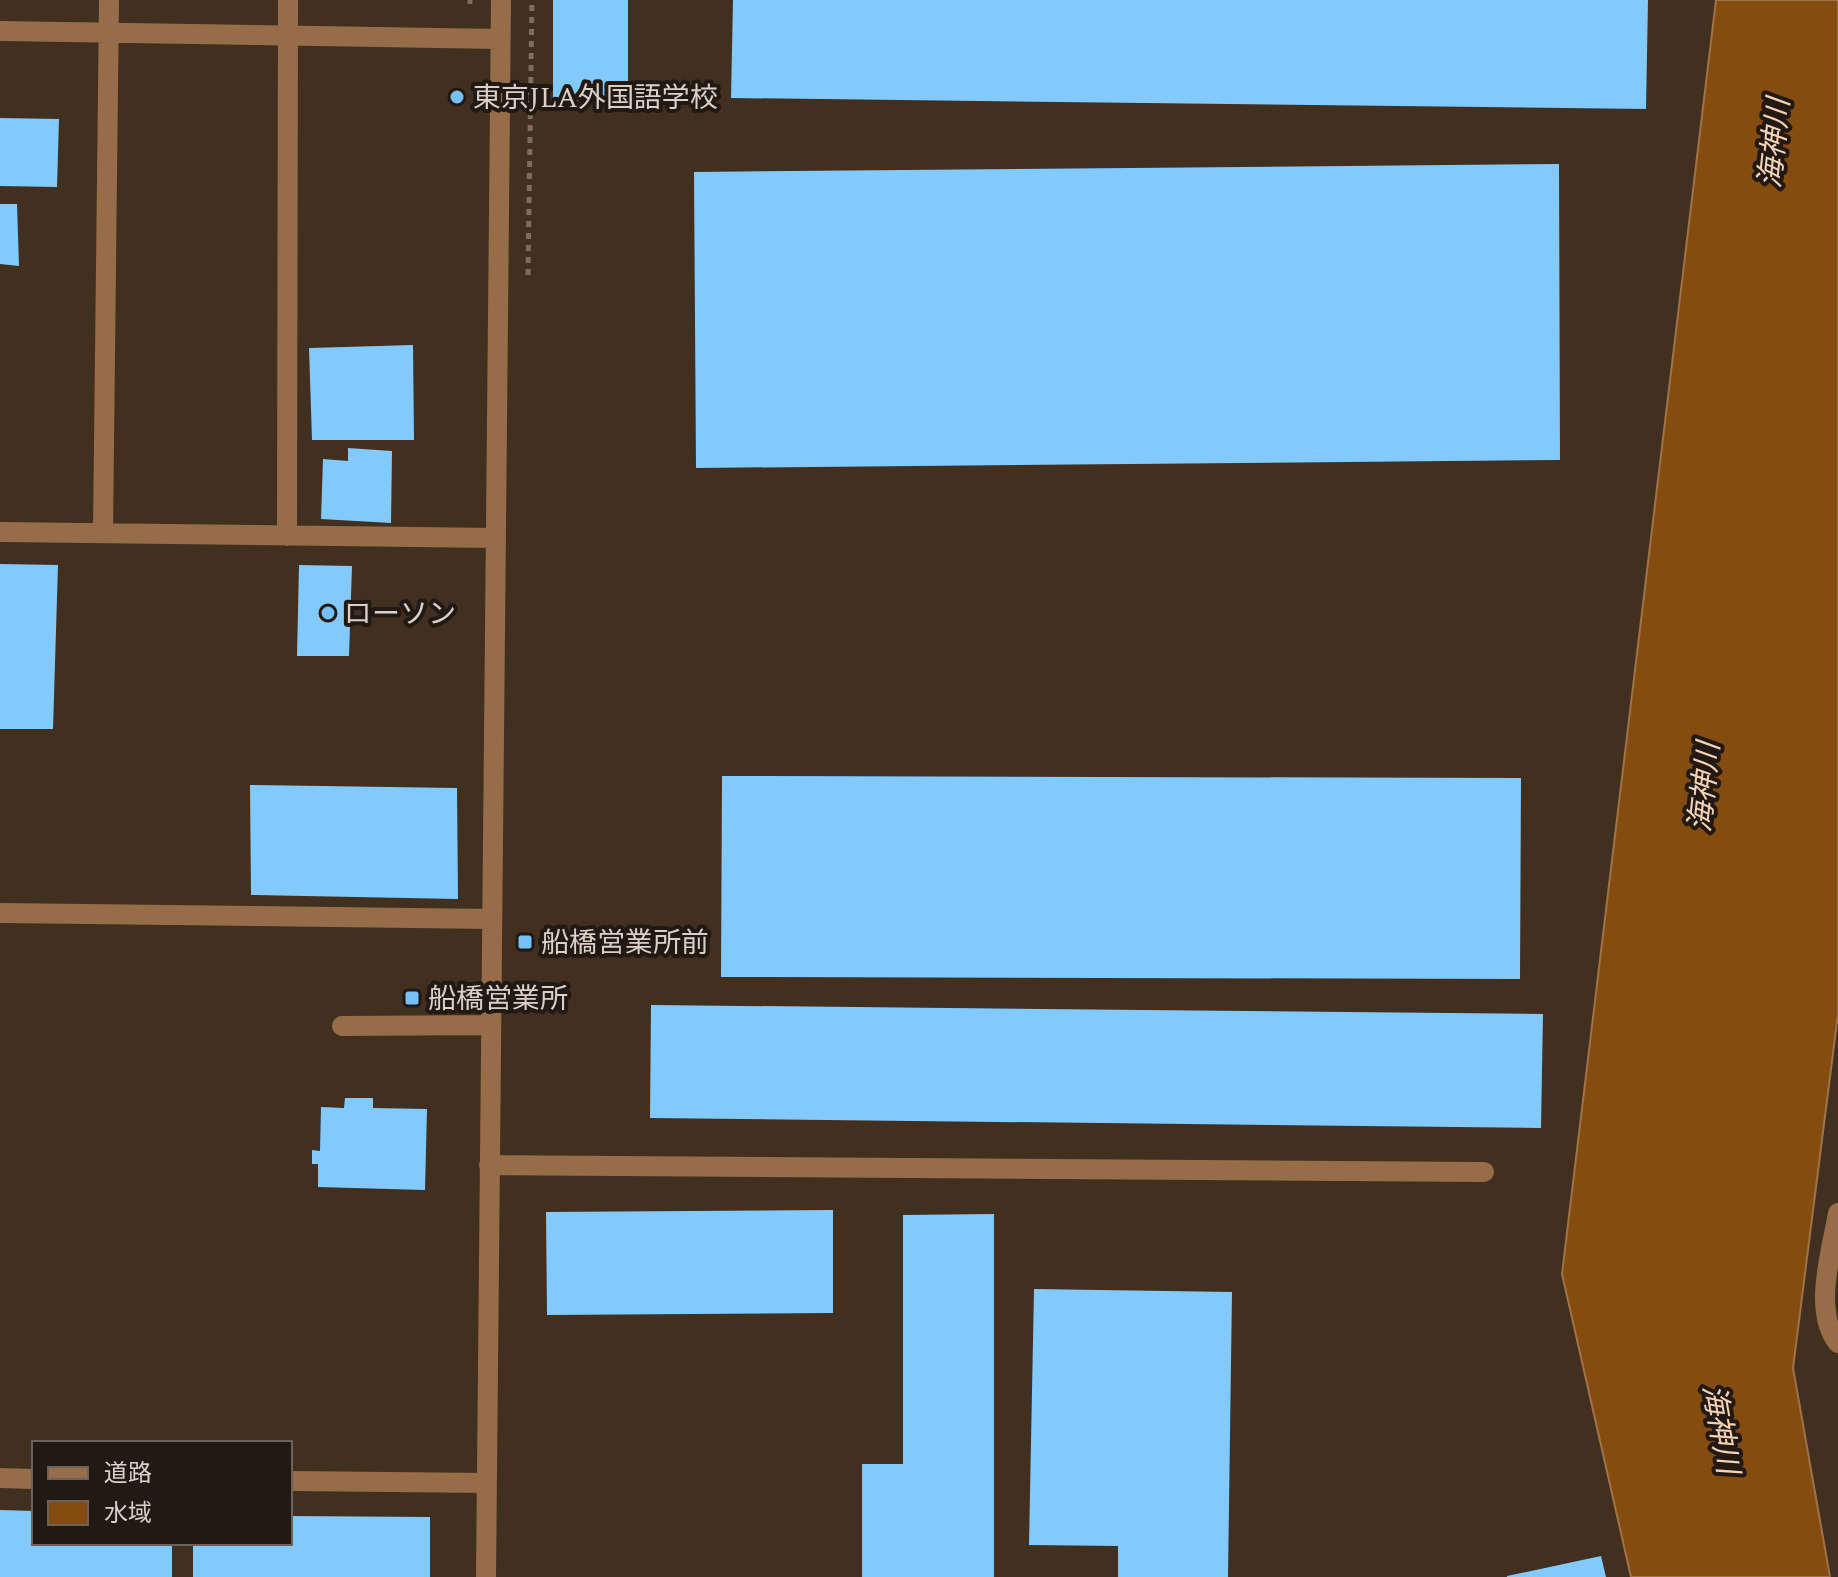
<svg xmlns="http://www.w3.org/2000/svg" width="1838" height="1577" font-family="Spectral,'Noto Sans JP',serif">
<rect width="100%" height="100%" fill="#412f20"/>
<!-- water -->
<path fill="#854c10" stroke="#9f7347" stroke-width="2" d="M 1716,0 L 1838,0 L 1838,1014 L 1793,1368 L 1830,1577 L 1631,1577 L 1562,1274 Z"/>
<!-- building -->
<path fill="#82cafe" d="M 553,0 L 628,0 L 628,101 L 553,101 Z
M 733,0 L 1648,0 L 1646,109 L 731,98 Z
M 0,118 L 59,119 L 57,187 L 0,186 Z
M 1559,164 L 1560,460 L 696,468 L 694,172 Z
M 0,204 L 17,204 L 19,266 L 0,264 Z
M 413,345 L 414,440 L 312,440 L 309,348 Z
M 348,448 L 392,451 L 391,523 L 321,519 L 323,459 L 348,461 Z
M 0,564 L 58,565 L 53,729 L 0,729 Z
M 299,565 L 352,566 L 349,656 L 297,656 Z
M 722,776 L 1521,778 L 1520,979 L 721,977 Z
M 250,785 L 457,788 L 458,899 L 251,895 Z
M 651,1005 L 1543,1014 L 1541,1128 L 650,1118 Z
M 345,1098 L 373,1098 L 373,1108 L 427,1109 L 425,1190 L 318,1187 L 318,1164 L 312,1164 L 312,1150 L 320,1151 L 321,1107 L 344,1108 Z
M 833,1210 L 833,1313 L 547,1315 L 546,1212 Z
M 994,1214 L 994,1577 L 862,1577 L 862,1464 L 903,1464 L 903,1215 Z
M 1034,1289 L 1232,1292 L 1228,1577 L 1118,1577 L 1118,1546 L 1029,1545 Z
M 0,1510 L 34,1511 L 34,1543 L 172,1543 L 172,1577 L 0,1577 Z
M 290,1516 L 430,1517 L 430,1577 L 193,1577 L 193,1543 L 290,1543 Z
M 1601,1556 L 1606,1577 L 1507,1577 L 1507,1576 Z"/>
<g fill="none" stroke-linecap="round" stroke-linejoin="round">
<!-- path -->
<path stroke="#7d6d60" stroke-width="5" stroke-dasharray="6 6" stroke-linecap="butt" d="M 470,4 L 470,0
M 528,275 L 532,0"/>
<!-- minor -->
<path stroke="#976d49" stroke-width="20" d="M 0,31 L 500,39
M 0,532 L 496,538
M 103,533 L 109,0
M 287,536 L 288,0
M 0,913 L 492,919
M 342,1026 L 491,1025
M 489,1165 L 1484,1172
M 1838,1213 C 1832,1250 1812,1311 1838,1343
M 0,1478 L 34,1479
M 290,1481 L 487,1483
M 486,1577 L 501,0"/>
</g>
<!-- markers -->
<g fill="#75c0f6" stroke="#221913" stroke-width="3">
<circle cx="457" cy="97" r="8"/>
<circle cx="328" cy="613" r="8"/>
<rect x="517" y="934" width="16" height="16" rx="4"/>
<rect x="404" y="990" width="16" height="16" rx="4"/>
</g>
<g text-anchor="middle" stroke-width="8" stroke-linejoin="round" paint-order="stroke">
<!-- poi labels -->
<g font-size="28" fill="#dbcfc6" stroke="#221913" text-anchor="start">
<text x="473" y="107">東京JLA外国語学校</text>
<text x="344" y="623">ローソン</text>
<text x="541" y="952">船橋営業所前</text>
<text x="428" y="1008">船橋営業所</text>
</g>
<!-- water labels -->
<g font-size="30" font-style="italic" fill="#f4d2b6" stroke="#221913">
<text transform="translate(1774 143) rotate(-84)" y="10">海神川</text>
<text transform="translate(1704 787) rotate(-84)" y="10">海神川</text>
<text transform="translate(1721 1429) rotate(80)" y="10">海神川</text>
</g>
</g>
<!-- legend -->
<rect x="32" y="1441" width="260" height="104" fill="#221913" stroke="#6c625b" stroke-width="2"/>
<rect x="48" y="1467" width="40" height="12" fill="#976d49" stroke="#6c625b" stroke-width="2"/>
<text x="104" y="1481" font-size="24" fill="#dbcfc6">道路</text>
<rect x="48" y="1501" width="40" height="24" fill="#854c10" stroke="#6c625b" stroke-width="2"/>
<text x="104" y="1521" font-size="24" fill="#dbcfc6">水域</text>
</svg>
